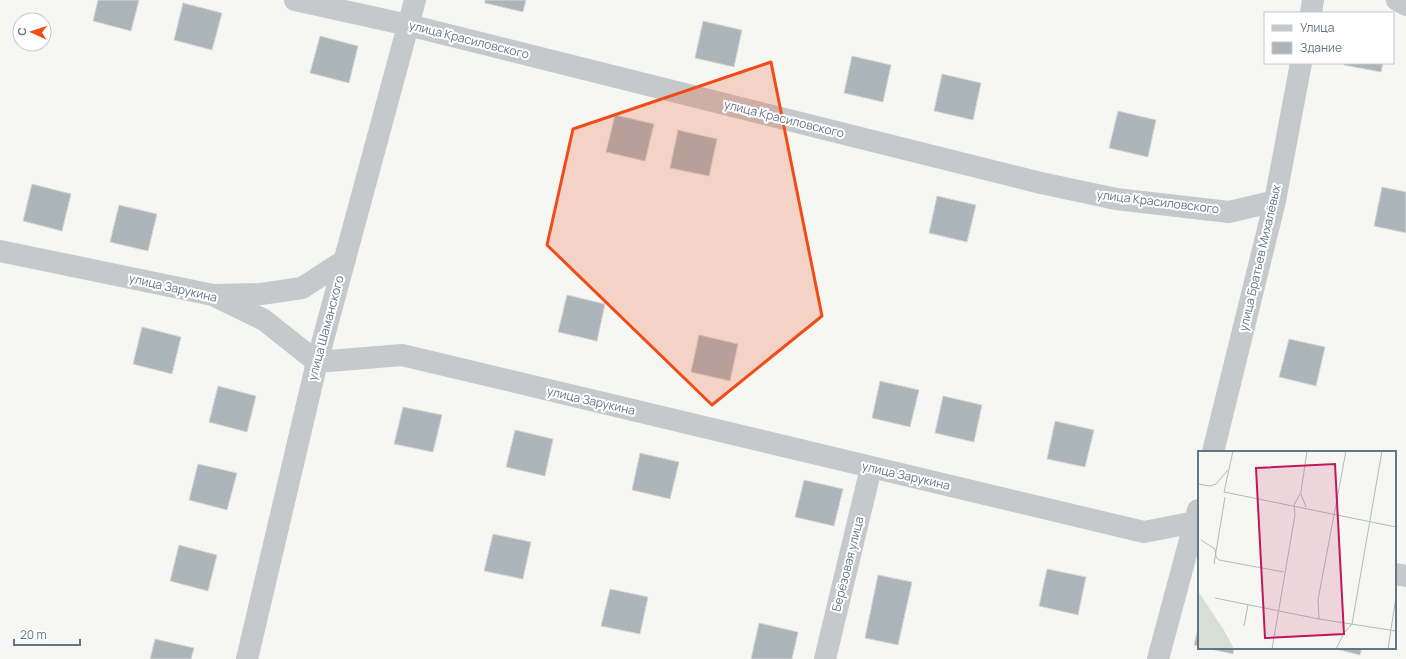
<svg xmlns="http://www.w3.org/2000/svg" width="1406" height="659" font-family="Manrope,sans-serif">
<rect width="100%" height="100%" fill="#f6f6f2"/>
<!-- building -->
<path fill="#acb5ba" stroke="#d7d7d5" d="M 98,0 L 139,0 L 131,31 L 93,21 Z
M 485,0 L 526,0 L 523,12 L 485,3 Z
M 183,3 L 222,13 L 212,50 L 174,40 Z
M 703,21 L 742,30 L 734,67 L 695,58 Z
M 320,36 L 358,46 L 349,83 L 310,73 Z
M 852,56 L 891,65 L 883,102 L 844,93 Z
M 1344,63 L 1383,63 L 1381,72 L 1344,65 Z
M 942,74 L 981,83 L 973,120 L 934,111 Z
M 1118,111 L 1156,120 L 1148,157 L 1109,148 Z
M 615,115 L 654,124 L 645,161 L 606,152 Z
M 678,130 L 717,139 L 709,176 L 670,168 Z
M 32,184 L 71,194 L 62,231 L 23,221 Z
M 1382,187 L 1406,192 L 1406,233 L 1374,226 Z
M 937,196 L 976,205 L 967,242 L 929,233 Z
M 119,205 L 157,214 L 148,251 L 110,242 Z
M 567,295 L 605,304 L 597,341 L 558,332 Z
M 142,327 L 181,337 L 172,374 L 133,364 Z
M 699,335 L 738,344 L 730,381 L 691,372 Z
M 1289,339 L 1325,347 L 1316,386 L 1279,377 Z
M 880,381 L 919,390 L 910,427 L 872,418 Z
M 218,386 L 256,396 L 247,432 L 209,422 Z
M 943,396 L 982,405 L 974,442 L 935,433 Z
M 403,407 L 442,415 L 433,452 L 394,444 Z
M 1055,421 L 1094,430 L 1085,467 L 1047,459 Z
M 515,430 L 553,439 L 545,476 L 506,467 Z
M 640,453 L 679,462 L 670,499 L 632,490 Z
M 198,464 L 237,473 L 227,510 L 189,500 Z
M 804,480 L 843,489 L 834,526 L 795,517 Z
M 493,534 L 531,542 L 523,579 L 484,571 Z
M 179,545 L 217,555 L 208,591 L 170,581 Z
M 1047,569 L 1086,577 L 1078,615 L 1039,606 Z
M 878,575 L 912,582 L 898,645 L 865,638 Z
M 610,589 L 648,597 L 640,634 L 601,626 Z
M 759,623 L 798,632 L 792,659 L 751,659 Z
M 1199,625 L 1199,646 L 1194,645 Z
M 155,639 L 194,648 L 191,659 L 150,659 Z
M 1206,648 L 1234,648 L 1233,654 Z
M 1332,648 L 1362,648 L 1360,655 Z"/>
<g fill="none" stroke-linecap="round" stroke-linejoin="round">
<!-- minor -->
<path stroke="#c5c9cc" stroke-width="22" d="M 295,0 L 408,25 L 1041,183 L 1116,199 L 1229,212 L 1275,201
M 1397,0 L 1406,5
M 1311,13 L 1313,0
M 0,251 L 213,295 L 264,320 L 317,362 L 402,355 L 1144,532 L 1195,522 L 1199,523
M 216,295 L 261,294 L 302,288 L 345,260
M 1213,452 L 1275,201 L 1301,63
M 1395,574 L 1406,576
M 247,659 L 317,362 L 415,0
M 825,659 L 871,468
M 1158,659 L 1198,510"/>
</g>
<!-- marked area -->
<path fill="#f04c18" fill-opacity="0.2" stroke="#f04c18" stroke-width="3" stroke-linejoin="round" d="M 771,62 L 822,316 L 712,405 L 547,245 L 573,129 Z"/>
<g text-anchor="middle" stroke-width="4" stroke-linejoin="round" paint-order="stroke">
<!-- street labels -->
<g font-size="12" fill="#637686" stroke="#fff">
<text transform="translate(469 40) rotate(14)" y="4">улица Красиловского</text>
<text transform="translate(784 119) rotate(14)" y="4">улица Красиловского</text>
<text transform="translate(1158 202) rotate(7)" y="4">улица Красиловского</text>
<text transform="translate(1260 258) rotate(-77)" y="4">улица Братьев Михалёвых</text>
<text transform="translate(173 288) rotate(13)" y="4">улица Зарукина</text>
<text transform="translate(326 328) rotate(-75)" y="4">улица Шаманского</text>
<text transform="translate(591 401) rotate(13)" y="4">улица Зарукина</text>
<text transform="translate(906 476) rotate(13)" y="4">улица Зарукина</text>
<text transform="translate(848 564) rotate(-76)" y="4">Берёзовая улица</text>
</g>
</g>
<!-- overview -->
<g transform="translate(1198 451)">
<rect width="198" height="198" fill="#f6f6f2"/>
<path d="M 0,140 L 27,181 L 36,198 L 0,198 Z" fill="#d7ded3"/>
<path fill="none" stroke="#b2bbc0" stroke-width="1" d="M 35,0 L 26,41 L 198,76M 0,33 L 12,35 L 18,33 L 30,19M 103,43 L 108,56M 3,89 L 17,98 L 18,106 L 21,109 L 86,121M 16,113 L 27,46M 17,147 L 121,168 L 198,180M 121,168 L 120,149 L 148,0M 46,175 L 50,154M 74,198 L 97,64 L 96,54 L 103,41 L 109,0M 138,198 L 146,182 L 154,173 L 184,0M 190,198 L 198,146"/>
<path fill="#c2185b" fill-opacity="0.15" stroke="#c2185b" stroke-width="2" d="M 137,13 L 146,183 L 67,187 L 58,17 Z"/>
<rect width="198" height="198" fill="none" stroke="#637686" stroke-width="2"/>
</g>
<!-- legend -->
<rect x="1264" y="12" width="130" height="52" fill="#ffffff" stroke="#c1c8cf"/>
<rect x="1272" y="25" width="20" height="6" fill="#c5c9cc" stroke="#c1c8cf"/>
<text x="1300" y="32" font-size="12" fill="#637686">Улица</text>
<rect x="1272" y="42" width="20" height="12" fill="#acb5ba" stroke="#c1c8cf"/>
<text x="1300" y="52" font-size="12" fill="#637686">Здание</text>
<!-- north arrow -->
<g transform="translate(32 32) rotate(273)"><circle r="19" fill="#ffffff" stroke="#c1c8cf"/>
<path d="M0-3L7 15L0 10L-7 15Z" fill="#f04c18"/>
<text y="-6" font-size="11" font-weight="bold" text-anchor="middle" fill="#637686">С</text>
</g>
<!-- scale -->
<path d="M14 639v6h66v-6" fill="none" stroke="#637686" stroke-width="2"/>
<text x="20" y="639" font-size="12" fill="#637686" stroke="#ffffff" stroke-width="3" paint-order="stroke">20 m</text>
</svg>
